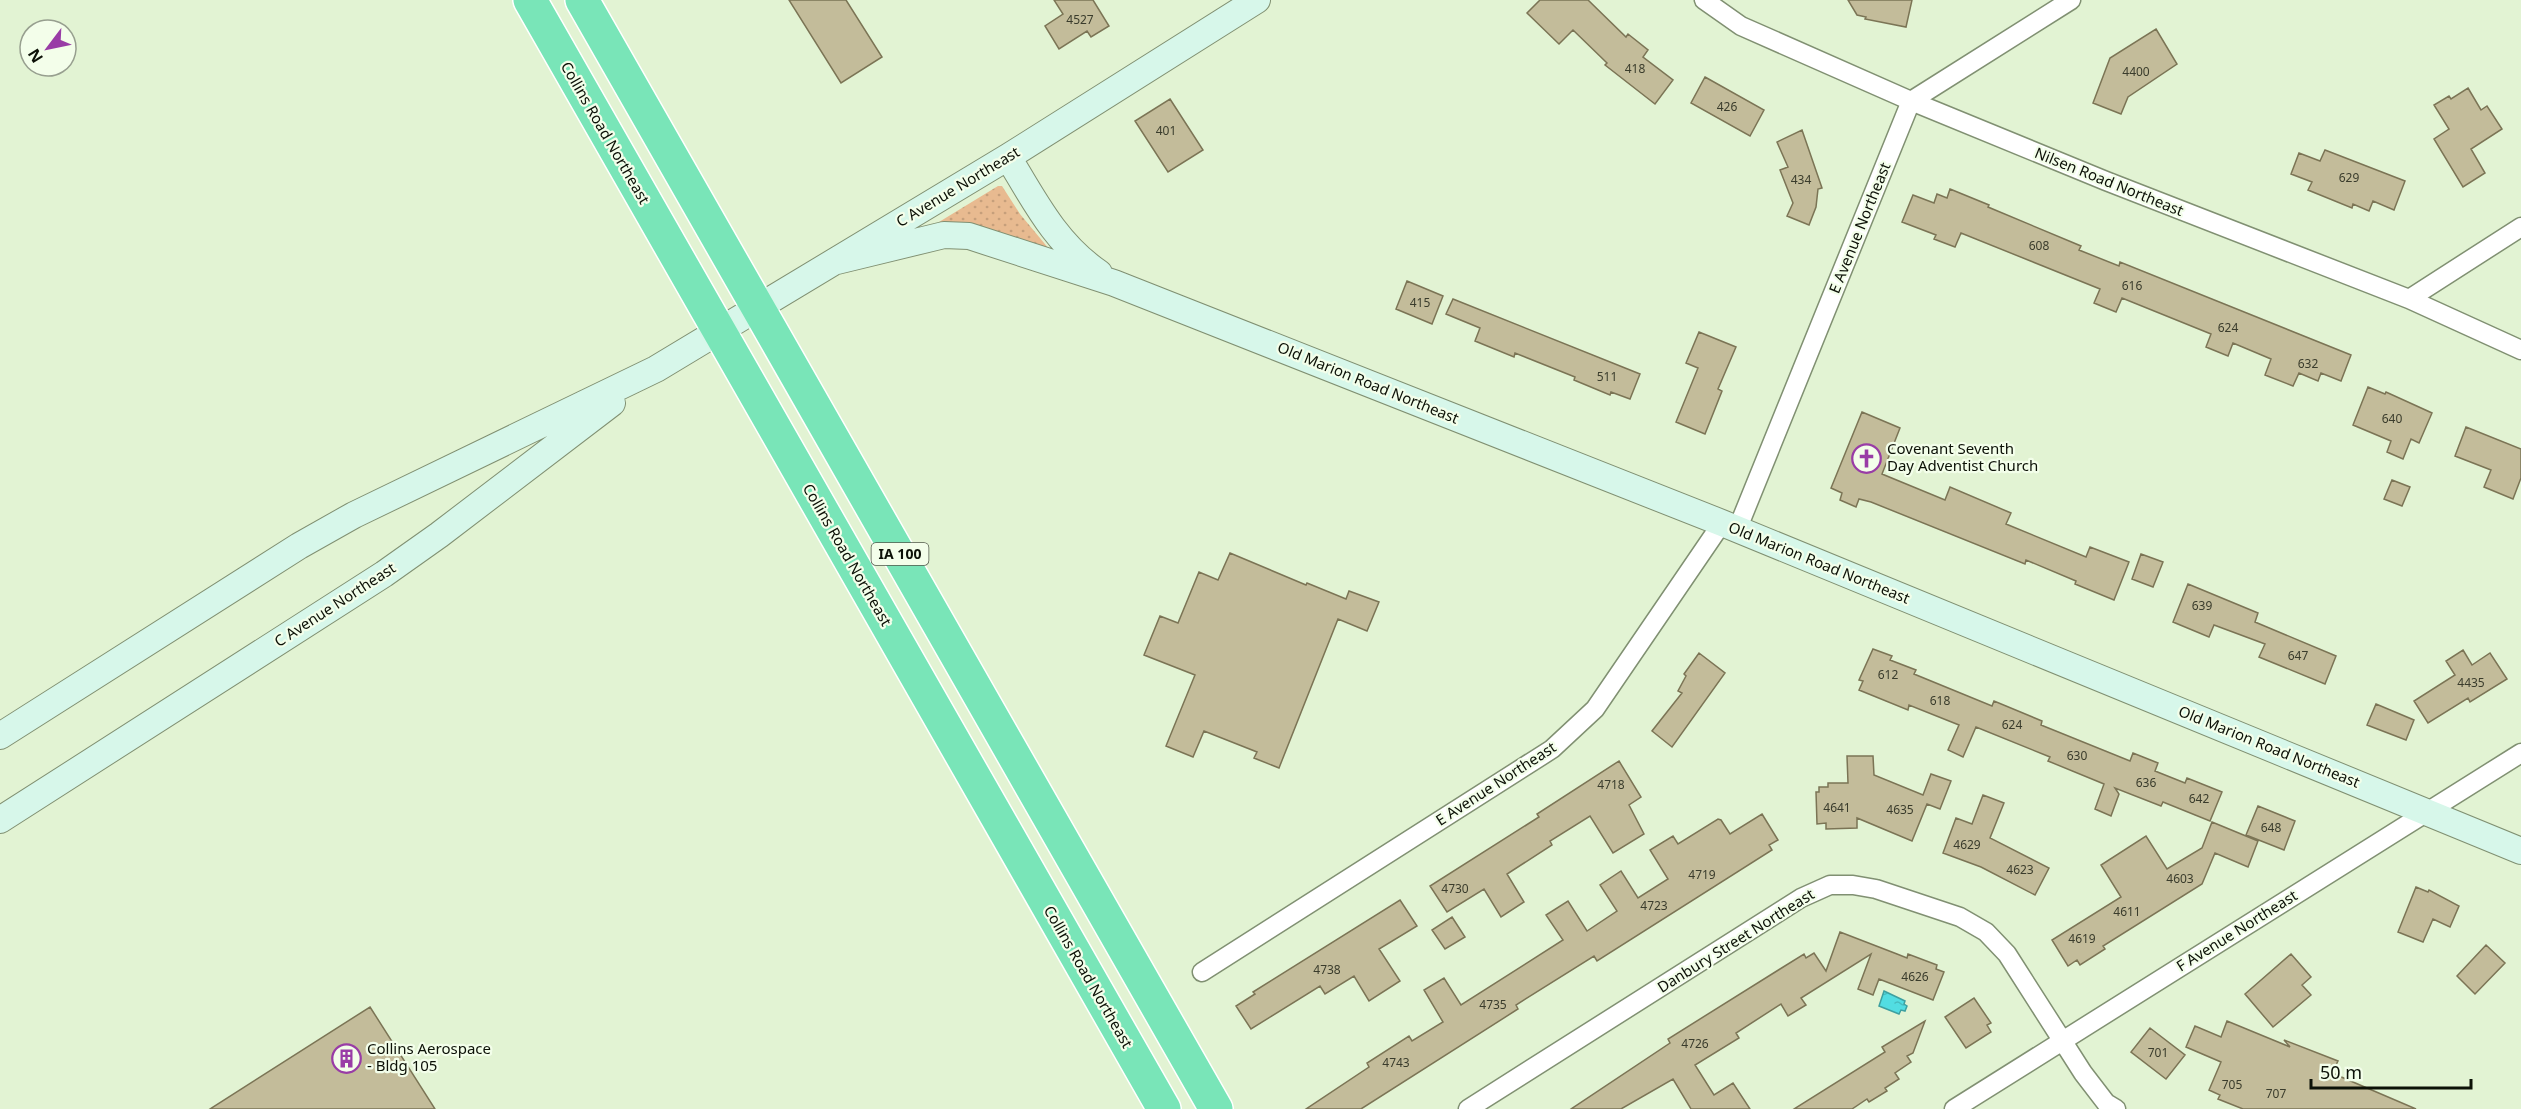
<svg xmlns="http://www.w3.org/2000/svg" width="2521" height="1109" font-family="'Noto Sans',sans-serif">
<defs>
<pattern id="grass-dots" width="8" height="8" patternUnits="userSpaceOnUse" patternTransform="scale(1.5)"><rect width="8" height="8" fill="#e8ba90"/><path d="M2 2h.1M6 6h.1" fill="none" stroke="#c69f7b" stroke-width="1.8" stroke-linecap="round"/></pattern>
<pattern id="water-ripples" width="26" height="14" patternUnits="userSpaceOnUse" patternTransform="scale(1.5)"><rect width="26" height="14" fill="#52dde2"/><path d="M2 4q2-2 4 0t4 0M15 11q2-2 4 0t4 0" fill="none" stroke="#46bdc0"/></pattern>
</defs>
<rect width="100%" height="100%" fill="#e2f3d3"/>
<!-- grass -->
<path fill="url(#grass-dots)" d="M 998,186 L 1002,186 L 1020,214 L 1054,255 L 939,222 Z"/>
<!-- water -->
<path fill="url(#water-ripples)" stroke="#3da0a0" stroke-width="1.5" d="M 1884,991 L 1905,1001 L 1904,1004 L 1907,1006 L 1905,1011 L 1901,1010 L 1899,1014 L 1879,1006 Z"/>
<!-- building -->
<path fill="#c3bc9a" stroke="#7b7455" stroke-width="1.5" d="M 789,0 L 846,0 L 882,57 L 841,83 Z
M 1054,0 L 1093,0 L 1109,26 L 1091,37 L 1087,31 L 1059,49 L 1045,26 L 1063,14 Z
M 1540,0 L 1588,0 L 1626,37 L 1628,34 L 1648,50 L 1643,57 L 1673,80 L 1655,104 L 1605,65 L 1607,63 L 1573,30 L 1559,44 L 1527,13 Z
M 1848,0 L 1912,0 L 1906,27 L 1865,19 L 1866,17 L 1857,15 Z
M 2156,29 L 2177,64 L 2128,97 L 2121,114 L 2093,103 L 2110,58 Z
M 1705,77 L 1764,110 L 1750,136 L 1691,103 Z
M 2468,88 L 2481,110 L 2487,106 L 2502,129 L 2471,149 L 2485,173 L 2463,187 L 2434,139 L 2449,129 L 2434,105 L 2449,96 L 2451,99 Z
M 1170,99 L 1203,150 L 1168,172 L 1135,121 Z
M 1802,130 L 1822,188 L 1818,189 L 1816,207 L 1809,225 L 1787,216 L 1793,203 L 1780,170 L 1788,167 L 1777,142 Z
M 2325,150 L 2405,181 L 2394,210 L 2373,201 L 2369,211 L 2353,204 L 2352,208 L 2308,190 L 2312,182 L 2291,174 L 2299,153 L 2320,161 Z
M 1950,189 L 1989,205 L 1988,207 L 2081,246 L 2079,250 L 2119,266 L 2120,262 L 2351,355 L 2341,381 L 2321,373 L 2318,381 L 2299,373 L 2293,386 L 2265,375 L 2271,359 L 2233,343 L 2228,356 L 2206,347 L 2211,334 L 2122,298 L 2116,312 L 2094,303 L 2100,289 L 1961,233 L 1955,247 L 1934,239 L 1936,235 L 1902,222 L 1913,195 L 1934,203 L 1937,194 L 1947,198 Z
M 1407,281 L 1443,296 L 1432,324 L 1396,309 Z
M 1453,299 L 1640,374 L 1630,399 L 1611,392 L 1610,395 L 1574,380 L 1575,377 L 1515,353 L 1514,357 L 1475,341 L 1480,328 L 1446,314 Z
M 1699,332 L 1736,347 L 1718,389 L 1722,391 L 1705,434 L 1676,422 L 1698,368 L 1686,363 Z
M 2368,387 L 2385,394 L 2386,392 L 2432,413 L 2419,443 L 2411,439 L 2403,459 L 2387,452 L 2391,441 L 2353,425 Z
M 1862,412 L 1900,428 L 1882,474 L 1945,500 L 1950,487 L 2011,513 L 2006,524 L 2086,557 L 2090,547 L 2129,562 L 2114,600 L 2075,584 L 2076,581 L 2026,560 L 2025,564 L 1871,502 L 1859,499 L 1856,507 L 1840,500 L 1842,493 L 1831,488 Z
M 2466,427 L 2521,449 L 2521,478 L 2513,499 L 2484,487 L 2491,470 L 2455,456 Z
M 2392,480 L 2410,487 L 2402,506 L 2384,499 Z
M 1230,553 L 1306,585 L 1307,583 L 1346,599 L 1349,591 L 1379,602 L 1367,631 L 1338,619 L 1279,768 L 1254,758 L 1257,752 L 1204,731 L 1193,757 L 1166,746 L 1195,675 L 1144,655 L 1160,616 L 1178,623 L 1199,572 L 1218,580 Z
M 2141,554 L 2163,562 L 2153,587 L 2132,579 Z
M 2188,584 L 2258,613 L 2255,622 L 2336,656 L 2325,684 L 2259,657 L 2265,644 L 2214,625 L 2209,637 L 2173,622 Z
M 1873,649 L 1892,656 L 1890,660 L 1916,670 L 1914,674 L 1992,706 L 1994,701 L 2042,721 L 2041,725 L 2130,761 L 2133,753 L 2158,763 L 2155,771 L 2185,783 L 2187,778 L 2222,792 L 2210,821 L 2163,802 L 2161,806 L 2115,788 L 2119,794 L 2111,816 L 2095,809 L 2104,784 L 2048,761 L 2050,757 L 1976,727 L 1963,757 L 1948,750 L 1959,725 L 1909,705 L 1908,710 L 1859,690 L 1863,681 L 1859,680 Z
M 2463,650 L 2472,665 L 2490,653 L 2507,679 L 2470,702 L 2468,698 L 2428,723 L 2414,701 L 2455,675 L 2446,661 Z
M 1699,653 L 1725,673 L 1672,747 L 1652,731 L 1682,693 L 1678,691 L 1686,676 L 1684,674 Z
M 2376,704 L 2414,720 L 2406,740 L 2367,725 Z
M 1847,756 L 1873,756 L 1874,775 L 1923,795 L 1931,774 L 1951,781 L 1940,809 L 1927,804 L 1912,841 L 1857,818 L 1857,828 L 1826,829 L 1826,823 L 1817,824 L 1816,792 L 1819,792 L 1819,787 L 1828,787 L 1828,783 L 1848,783 Z
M 1619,761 L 1641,797 L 1629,805 L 1644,834 L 1613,853 L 1590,816 L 1550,841 L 1552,845 L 1507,874 L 1524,902 L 1501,917 L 1484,889 L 1447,912 L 1430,886 L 1539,817 L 1537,814 Z
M 1983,795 L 2004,803 L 1990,838 L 2049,868 L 2035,895 L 1981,867 L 1943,853 L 1956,818 L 1972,824 Z
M 2258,806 L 2295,821 L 2284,850 L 2246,835 Z
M 1762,814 L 1778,840 L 1769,845 L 1772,850 L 1597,961 L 1594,956 L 1516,1005 L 1518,1009 L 1361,1109 L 1306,1109 L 1369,1067 L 1367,1063 L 1409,1036 L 1412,1041 L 1443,1022 L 1424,990 L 1444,978 L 1461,1005 L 1563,940 L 1546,915 L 1568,901 L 1587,931 L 1617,911 L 1600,885 L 1621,871 L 1638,898 L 1668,879 L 1650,850 L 1673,836 L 1678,844 L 1718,819 L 1721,820 L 1730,834 Z
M 2212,822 L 2258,841 L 2248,867 L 2215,853 L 2202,884 L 2103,946 L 2105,949 L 2080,965 L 2077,960 L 2068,966 L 2052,940 L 2121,897 L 2101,865 L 2146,836 L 2167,869 L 2202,848 Z
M 2416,887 L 2428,892 L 2429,890 L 2459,906 L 2450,927 L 2433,919 L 2423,942 L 2398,932 Z
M 1400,900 L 1417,926 L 1379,949 L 1400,981 L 1369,1001 L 1354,976 L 1325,994 L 1320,986 L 1251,1029 L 1236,1006 L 1255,994 L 1253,992 Z
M 1452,917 L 1465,937 L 1445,949 L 1432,930 Z
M 1840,932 L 1897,954 L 1907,958 L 1908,954 L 1937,965 L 1936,969 L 1944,972 L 1933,1000 L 1879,979 L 1873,995 L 1858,989 L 1871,954 L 1801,998 L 1806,1005 L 1788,1016 L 1781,1004 L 1736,1033 L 1739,1038 L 1695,1065 L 1714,1095 L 1733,1083 L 1750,1109 L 1691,1109 L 1673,1079 L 1621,1109 L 1571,1109 L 1670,1043 L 1668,1039 L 1804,954 L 1806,958 L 1814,953 L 1826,971 Z
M 2486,945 L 2505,963 L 2475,994 L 2457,976 Z
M 2291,954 L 2311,977 L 2302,985 L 2311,995 L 2273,1027 L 2245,994 Z
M 1974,998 L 1991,1023 L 1987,1025 L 1991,1032 L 1966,1048 L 1945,1017 Z
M 370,1007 L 435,1109 L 210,1109 Z
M 1925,1021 L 1913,1053 L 1907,1056 L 1911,1062 L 1895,1073 L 1899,1079 L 1885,1088 L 1887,1091 L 1869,1102 L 1867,1099 L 1852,1109 L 1794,1109 L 1885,1052 L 1882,1047 Z
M 2227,1021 L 2290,1047 L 2284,1040 L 2338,1061 L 2332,1073 L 2416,1109 L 2243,1109 L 2218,1099 L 2220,1095 L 2209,1090 L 2221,1062 L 2186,1047 L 2195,1026 L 2221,1037 Z
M 2150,1028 L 2185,1055 L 2166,1079 L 2131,1052 Z"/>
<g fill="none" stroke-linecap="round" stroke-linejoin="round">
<defs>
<path id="street" d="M 1704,0 L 1741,26 L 1911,101 L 2106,181 L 2409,299 L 2521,350
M 2409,299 L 2521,227
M 1737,530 L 1911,101 L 2071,0
M 1202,972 L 1552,749 L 1595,709 L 1722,523
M 1468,1109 L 1801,898 L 1830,885 L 1853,885 L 1876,889 L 1960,917 L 1986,932 L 2007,954 L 2083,1073 L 2106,1103 L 2116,1109
M 1954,1109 L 2521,753"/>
<path id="secondary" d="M 1008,157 C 1034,200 1056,244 1099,273
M 837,261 L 944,235 L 969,236 L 1114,283 L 1722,523 L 2521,851
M 0,736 L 299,546 L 354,515 L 656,369 L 1008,157 L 1257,0
M 0,820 L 384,574 L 439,535 L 612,403"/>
<path id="highway" d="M 530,0 L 1164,1109
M 582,0 L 1216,1109"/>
</defs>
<!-- street casing -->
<use href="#street" stroke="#809072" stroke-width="21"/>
<!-- secondary casing -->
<use href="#secondary" stroke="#809072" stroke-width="28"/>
<!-- highway casing -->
<use href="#highway" stroke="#fff" stroke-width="36"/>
<!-- street -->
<use href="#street" stroke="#fff" stroke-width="18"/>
<!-- secondary -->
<use href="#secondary" stroke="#d7f7ea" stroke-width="26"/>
<!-- highway -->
<use href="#highway" stroke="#79e5b8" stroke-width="33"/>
</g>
<!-- icons -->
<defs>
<symbol id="church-ring" viewBox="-11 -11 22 22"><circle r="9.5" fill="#f3feea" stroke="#993ca6" stroke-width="1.5"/><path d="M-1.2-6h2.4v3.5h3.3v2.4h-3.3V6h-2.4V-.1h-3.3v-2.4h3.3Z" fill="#993ca6"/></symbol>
<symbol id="building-ring" viewBox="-11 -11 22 22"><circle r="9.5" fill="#f3feea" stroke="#993ca6" stroke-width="1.5"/><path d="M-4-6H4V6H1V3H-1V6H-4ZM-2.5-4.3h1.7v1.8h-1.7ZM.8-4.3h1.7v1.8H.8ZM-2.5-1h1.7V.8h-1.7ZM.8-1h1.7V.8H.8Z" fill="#993ca6"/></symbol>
</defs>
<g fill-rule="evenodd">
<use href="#church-ring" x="1850" y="442" width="33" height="33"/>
<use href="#building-ring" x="330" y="1042" width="33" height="33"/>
</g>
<g text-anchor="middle" stroke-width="4.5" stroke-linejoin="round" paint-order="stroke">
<!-- number labels -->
<g font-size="12" fill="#3a3c2c">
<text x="1080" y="24">4527</text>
<text x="1635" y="73">418</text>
<text x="2136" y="76">4400</text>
<text x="1727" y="111">426</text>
<text x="1166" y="135">401</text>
<text x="2349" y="182">629</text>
<text x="1801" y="184">434</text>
<text x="2039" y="250">608</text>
<text x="2132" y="290">616</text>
<text x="1420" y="307">415</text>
<text x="2228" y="332">624</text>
<text x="2308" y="368">632</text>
<text x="1607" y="381">511</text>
<text x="2392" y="423">640</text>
<text x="2202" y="610">639</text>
<text x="2298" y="660">647</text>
<text x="1888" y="679">612</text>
<text x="2471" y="687">4435</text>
<text x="1940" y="705">618</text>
<text x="2012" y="729">624</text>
<text x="2077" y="760">630</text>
<text x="2146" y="787">636</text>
<text x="1611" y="789">4718</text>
<text x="2199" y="803">642</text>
<text x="1837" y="812">4641</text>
<text x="1900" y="814">4635</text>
<text x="2271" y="832">648</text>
<text x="1967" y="849">4629</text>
<text x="2020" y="874">4623</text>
<text x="1702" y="879">4719</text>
<text x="2180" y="883">4603</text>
<text x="1455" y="893">4730</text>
<text x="1654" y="910">4723</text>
<text x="2127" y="916">4611</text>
<text x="2082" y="943">4619</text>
<text x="1327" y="974">4738</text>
<text x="1915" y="981">4626</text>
<text x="1493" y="1009">4735</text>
<text x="1695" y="1048">4726</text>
<text x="2158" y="1057">701</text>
<text x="1396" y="1067">4743</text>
<text x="2232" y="1089">705</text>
<text x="2276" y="1098">707</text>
</g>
<!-- shield labels -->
<rect fill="#f3feea" stroke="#51584b" stroke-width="1.5" x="871.5" y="543" width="57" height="22" rx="4.5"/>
<g font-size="14" font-weight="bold" fill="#0c1107">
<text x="900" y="559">IA 100</text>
</g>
<!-- street labels -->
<g font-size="15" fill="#0c1107" stroke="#f3feea">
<text transform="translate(605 133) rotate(60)" y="5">Collins Road Northeast</text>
<text transform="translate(2109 182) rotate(22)" y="5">Nilsen Road Northeast</text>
<text transform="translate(958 187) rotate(-31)" y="5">C Avenue Northeast</text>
<text transform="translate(1860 228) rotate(-68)" y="5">E Avenue Northeast</text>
<text transform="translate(1368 383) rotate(22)" y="5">Old Marion Road Northeast</text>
<text transform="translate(847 555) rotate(60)" y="5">Collins Road Northeast</text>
<text transform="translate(1819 563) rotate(22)" y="5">Old Marion Road Northeast</text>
<text transform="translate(335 605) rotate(-33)" y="5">C Avenue Northeast</text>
<text transform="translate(2269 747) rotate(22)" y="5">Old Marion Road Northeast</text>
<text transform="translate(1496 784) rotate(-33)" y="5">E Avenue Northeast</text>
<text transform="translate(2237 931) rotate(-32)" y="5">F Avenue Northeast</text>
<text transform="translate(1736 941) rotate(-32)" y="5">Danbury Street Northeast</text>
<text transform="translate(1088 977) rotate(60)" y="5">Collins Road Northeast</text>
</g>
<!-- poi labels -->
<g font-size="15" fill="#0c1107" stroke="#f3feea" text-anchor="start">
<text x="1887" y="454">Covenant Seventh<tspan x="1887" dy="17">Day Adventist Church</tspan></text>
<text x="367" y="1054">Collins Aerospace<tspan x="367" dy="17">- Bldg 105</tspan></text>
</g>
</g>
<!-- north arrow -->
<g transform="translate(48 48) rotate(238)"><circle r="28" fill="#f3feea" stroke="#979f8f" stroke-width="1.5"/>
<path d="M0-4.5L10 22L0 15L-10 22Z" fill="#993ca6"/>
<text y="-9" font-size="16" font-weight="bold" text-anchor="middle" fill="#0c1107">N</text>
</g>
<!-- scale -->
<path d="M2311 1079v9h160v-9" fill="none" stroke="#0c1107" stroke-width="3"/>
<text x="2320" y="1079" font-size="18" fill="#0c1107" stroke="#f3feea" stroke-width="4.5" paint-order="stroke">50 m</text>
</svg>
